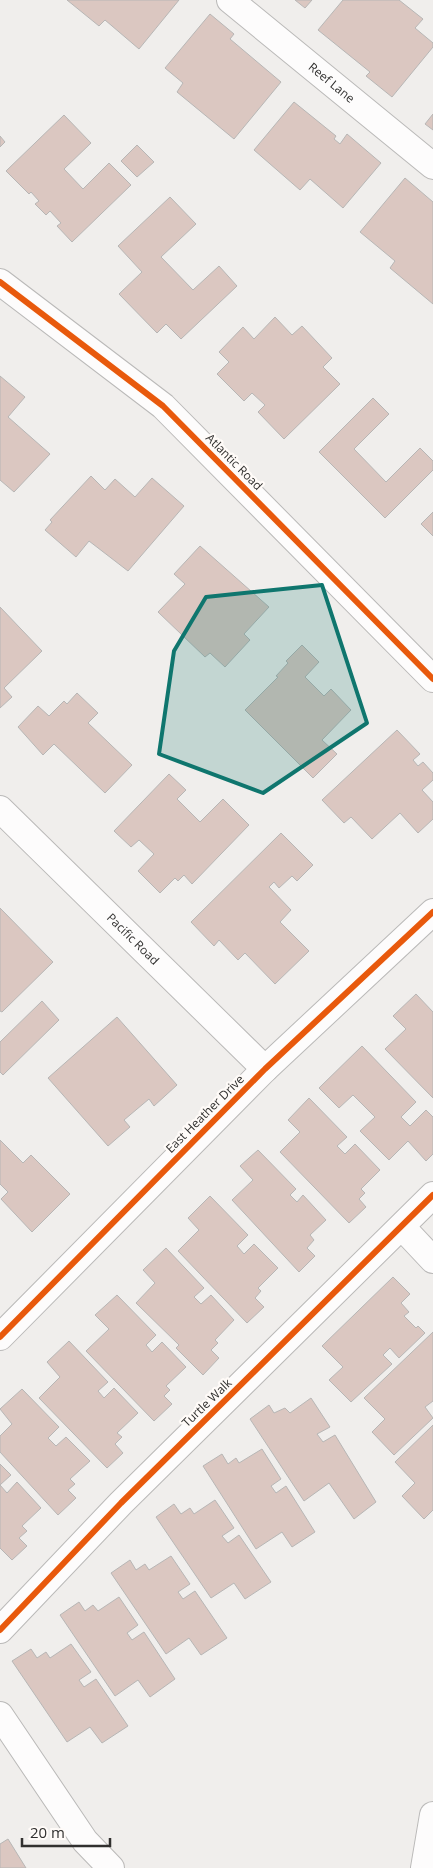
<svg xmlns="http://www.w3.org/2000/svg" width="433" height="1868" font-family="'Open Sans',sans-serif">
<rect width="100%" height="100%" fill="#f0eeec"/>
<!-- building -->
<path fill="#dbc7c1" stroke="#b7b6b5" d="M 67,0 L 179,0 L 139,49 L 105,20 L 99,26 Z
M 295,0 L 312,0 L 305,8 Z
M 343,0 L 399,0 L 423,19 L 415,28 L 433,43 L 433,47 L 392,97 L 366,76 L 370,72 L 318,30 Z
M 210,14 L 234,34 L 230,39 L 281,82 L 234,139 L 177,92 L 183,83 L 165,68 Z
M 294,102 L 336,136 L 334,139 L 340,144 L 347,134 L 381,163 L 343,208 L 310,179 L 300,190 L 254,150 Z
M 433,114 L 433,130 L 425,124 Z
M 64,115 L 91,143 L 64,169 L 83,189 L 109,163 L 131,185 L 72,242 L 57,226 L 61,223 L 50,211 L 46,215 L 35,204 L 39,201 L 31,192 L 29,194 L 6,171 Z
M 0,136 L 5,142 L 0,147 Z
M 137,145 L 154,162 L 137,177 L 121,161 Z
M 405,178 L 433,202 L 433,304 L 390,268 L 395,261 L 360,232 Z
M 170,197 L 196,224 L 161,257 L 193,290 L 219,266 L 237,286 L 181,339 L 166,324 L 157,333 L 119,294 L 142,272 L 118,246 Z
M 275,317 L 292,335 L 302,326 L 332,358 L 323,367 L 340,384 L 284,439 L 258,412 L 265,405 L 252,393 L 244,401 L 217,374 L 229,362 L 219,352 L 243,327 L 254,339 Z
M 0,376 L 25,397 L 8,417 L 50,454 L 14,492 L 0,480 Z
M 373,398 L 389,414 L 354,449 L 386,482 L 420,448 L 433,461 L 433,470 L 385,518 L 319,452 Z
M 91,476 L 105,490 L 115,479 L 135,497 L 152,478 L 184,506 L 128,571 L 89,541 L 76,557 L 45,530 L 52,522 L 50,520 Z
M 433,512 L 433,536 L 421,524 Z
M 200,546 L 269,607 L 244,634 L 250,640 L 225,667 L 210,653 L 205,657 L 158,612 L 185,584 L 174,574 Z
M 0,607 L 42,651 L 4,688 L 12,697 L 0,708 Z
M 302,645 L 319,662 L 305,677 L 324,696 L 331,689 L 351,710 L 322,740 L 337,754 L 313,778 L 245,710 L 278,677 L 276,676 L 288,663 L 286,661 Z
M 77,693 L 98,713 L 88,723 L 132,765 L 105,793 L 54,744 L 43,755 L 18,727 L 38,706 L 49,716 L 64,701 L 67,704 Z
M 397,730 L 420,754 L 413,760 L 418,766 L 423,762 L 433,773 L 433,780 L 422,790 L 433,802 L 433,819 L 418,833 L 400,813 L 372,839 L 351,817 L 344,823 L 322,800 Z
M 169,774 L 186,790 L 177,799 L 200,822 L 223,799 L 249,825 L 192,884 L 184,875 L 178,881 L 175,878 L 160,893 L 138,871 L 154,854 L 139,840 L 131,847 L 114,831 Z
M 281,833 L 313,865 L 297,881 L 292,876 L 279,888 L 274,882 L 269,887 L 291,910 L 280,922 L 309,951 L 275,984 L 245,953 L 238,960 L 219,940 L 214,946 L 191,922 Z
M 0,908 L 53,962 L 2,1012 L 0,1011 Z
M 416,994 L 433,1012 L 433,1098 L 385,1049 L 406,1029 L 393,1016 Z
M 42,1001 L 59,1020 L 3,1075 L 0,1072 L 0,1042 Z
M 117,1017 L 177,1085 L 154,1106 L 149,1099 L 124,1120 L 130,1127 L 108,1146 L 48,1078 Z
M 362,1046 L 416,1102 L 401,1117 L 410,1126 L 426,1110 L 433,1117 L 433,1154 L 426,1161 L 408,1141 L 389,1160 L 360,1131 L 375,1117 L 353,1095 L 339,1108 L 319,1088 Z
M 309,1098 L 347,1137 L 337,1146 L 345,1154 L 355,1144 L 380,1170 L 361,1189 L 365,1193 L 359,1199 L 366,1207 L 349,1223 L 280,1152 L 300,1132 L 288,1120 Z
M 0,1140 L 23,1163 L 31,1155 L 70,1194 L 32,1232 L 1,1199 L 8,1192 L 0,1184 Z
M 258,1150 L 296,1189 L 290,1195 L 297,1202 L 303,1195 L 326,1220 L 310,1235 L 314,1240 L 307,1248 L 315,1256 L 299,1272 L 232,1200 L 253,1180 L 240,1166 Z
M 210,1196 L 248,1235 L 237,1246 L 244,1254 L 254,1244 L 278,1268 L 258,1288 L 261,1291 L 255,1298 L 264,1307 L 247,1323 L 178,1251 L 199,1230 L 188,1218 Z
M 166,1248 L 204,1288 L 194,1297 L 201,1304 L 211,1295 L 234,1320 L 215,1340 L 218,1343 L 211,1350 L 219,1358 L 203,1375 L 176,1348 L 179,1345 L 136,1303 L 155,1283 L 143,1270 Z
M 393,1277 L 410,1294 L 401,1303 L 409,1312 L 404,1316 L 416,1328 L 418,1326 L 425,1333 L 399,1358 L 390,1348 L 383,1355 L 392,1364 L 351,1402 L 329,1380 L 343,1367 L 322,1346 Z
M 117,1295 L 156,1335 L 146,1345 L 152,1352 L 162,1342 L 186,1367 L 166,1386 L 170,1390 L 164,1396 L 172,1404 L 154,1421 L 86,1351 L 109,1329 L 95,1315 Z
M 433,1332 L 433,1401 L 425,1407 L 433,1418 L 394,1455 L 372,1432 L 385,1419 L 364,1398 Z
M 69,1341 L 108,1382 L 98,1391 L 104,1398 L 114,1388 L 138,1413 L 117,1433 L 122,1437 L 115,1444 L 123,1453 L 107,1468 L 39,1398 L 60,1377 L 47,1362 Z
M 22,1389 L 59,1427 L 48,1438 L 56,1446 L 66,1437 L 90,1461 L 70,1479 L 75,1484 L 68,1490 L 76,1498 L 58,1515 L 0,1452 L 0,1436 L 12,1424 L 0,1409 Z
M 311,1398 L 330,1427 L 317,1434 L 323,1442 L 335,1435 L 376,1502 L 354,1519 L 329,1483 L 304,1501 L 250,1419 L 269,1405 L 274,1413 L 285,1408 L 290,1413 Z
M 433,1425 L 433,1510 L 424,1519 L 402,1496 L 415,1483 L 395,1462 Z
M 262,1449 L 281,1479 L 271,1486 L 276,1493 L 286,1486 L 315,1532 L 292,1547 L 282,1532 L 256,1549 L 203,1466 L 222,1454 L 228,1464 L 236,1458 L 239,1463 Z
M 0,1464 L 11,1475 L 0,1485 L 7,1493 L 17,1482 L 41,1508 L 22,1526 L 27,1531 L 19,1538 L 27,1546 L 12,1560 L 0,1548 Z
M 215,1500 L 234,1528 L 222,1536 L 228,1543 L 239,1535 L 271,1582 L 245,1599 L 234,1583 L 211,1598 L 156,1517 L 174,1504 L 181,1514 L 190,1508 L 194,1514 Z
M 171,1556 L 190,1584 L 178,1592 L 183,1599 L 195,1591 L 227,1638 L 201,1655 L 189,1638 L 166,1654 L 111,1573 L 130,1560 L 136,1570 L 145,1564 L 149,1570 Z
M 119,1597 L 138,1625 L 127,1633 L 132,1640 L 144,1632 L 175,1679 L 150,1697 L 138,1680 L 115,1696 L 60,1615 L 79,1602 L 85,1611 L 93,1605 L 98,1611 Z
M 71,1644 L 91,1672 L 79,1680 L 84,1687 L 96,1679 L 128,1726 L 102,1743 L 90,1727 L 67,1742 L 12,1661 L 31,1649 L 37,1658 L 46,1652 L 50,1658 Z
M 8,1839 L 26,1868 L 0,1868 L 0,1844 Z"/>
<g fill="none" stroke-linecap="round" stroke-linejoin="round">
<defs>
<g id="street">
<path id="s1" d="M 230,0 L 433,166"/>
<path d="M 0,282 L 163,406 L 433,679"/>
<path id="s2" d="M 0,809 L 265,1069"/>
<path d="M 402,1227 L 433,1260"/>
<path d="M 0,1337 L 265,1069 L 433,912"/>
<path d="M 0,1630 L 121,1503 L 433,1195"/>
<path d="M 0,1715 L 85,1841 L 111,1868"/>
<path d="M 424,1868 L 433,1815"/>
</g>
</defs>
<!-- street casing -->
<use href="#street" stroke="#bab9b8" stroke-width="28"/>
<!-- street -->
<use href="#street" stroke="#fdfcfc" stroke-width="26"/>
<defs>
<path id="cycleway" d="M 0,282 L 163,406 L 433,679
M 0,1337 L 265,1069 L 433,912
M 0,1630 L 121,1503 L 433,1195"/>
</defs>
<!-- cycleway casing -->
<use href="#cycleway" stroke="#fffbf8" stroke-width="9"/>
<!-- cycleway -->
<use href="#cycleway" stroke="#e8590c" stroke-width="6"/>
</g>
<!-- marked area -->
<path fill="#0f766e" fill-opacity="0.2" stroke="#0f766e" stroke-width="4" stroke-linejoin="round" d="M 322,585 L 367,723 L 263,793 L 159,754 L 174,651 L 206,597 Z"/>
<g text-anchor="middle" stroke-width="4.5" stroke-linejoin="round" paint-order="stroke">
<!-- street labels -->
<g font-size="12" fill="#31302f" stroke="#fffbf8">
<text dy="4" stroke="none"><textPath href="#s1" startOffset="131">Reef Lane</textPath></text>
<text transform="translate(234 462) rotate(45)" y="4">Atlantic Road</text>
<text dy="4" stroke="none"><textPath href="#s2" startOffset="186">Pacific Road</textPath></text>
<text transform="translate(205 1114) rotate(-45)" y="4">East Heather Drive</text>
<text transform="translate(207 1403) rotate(-44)" y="4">Turtle Walk</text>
</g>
</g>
<!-- scale -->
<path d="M22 1838v8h88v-8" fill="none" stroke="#31302f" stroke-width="2.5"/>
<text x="30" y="1838" font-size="15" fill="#31302f" stroke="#fffbf8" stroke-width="4" paint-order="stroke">20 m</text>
</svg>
